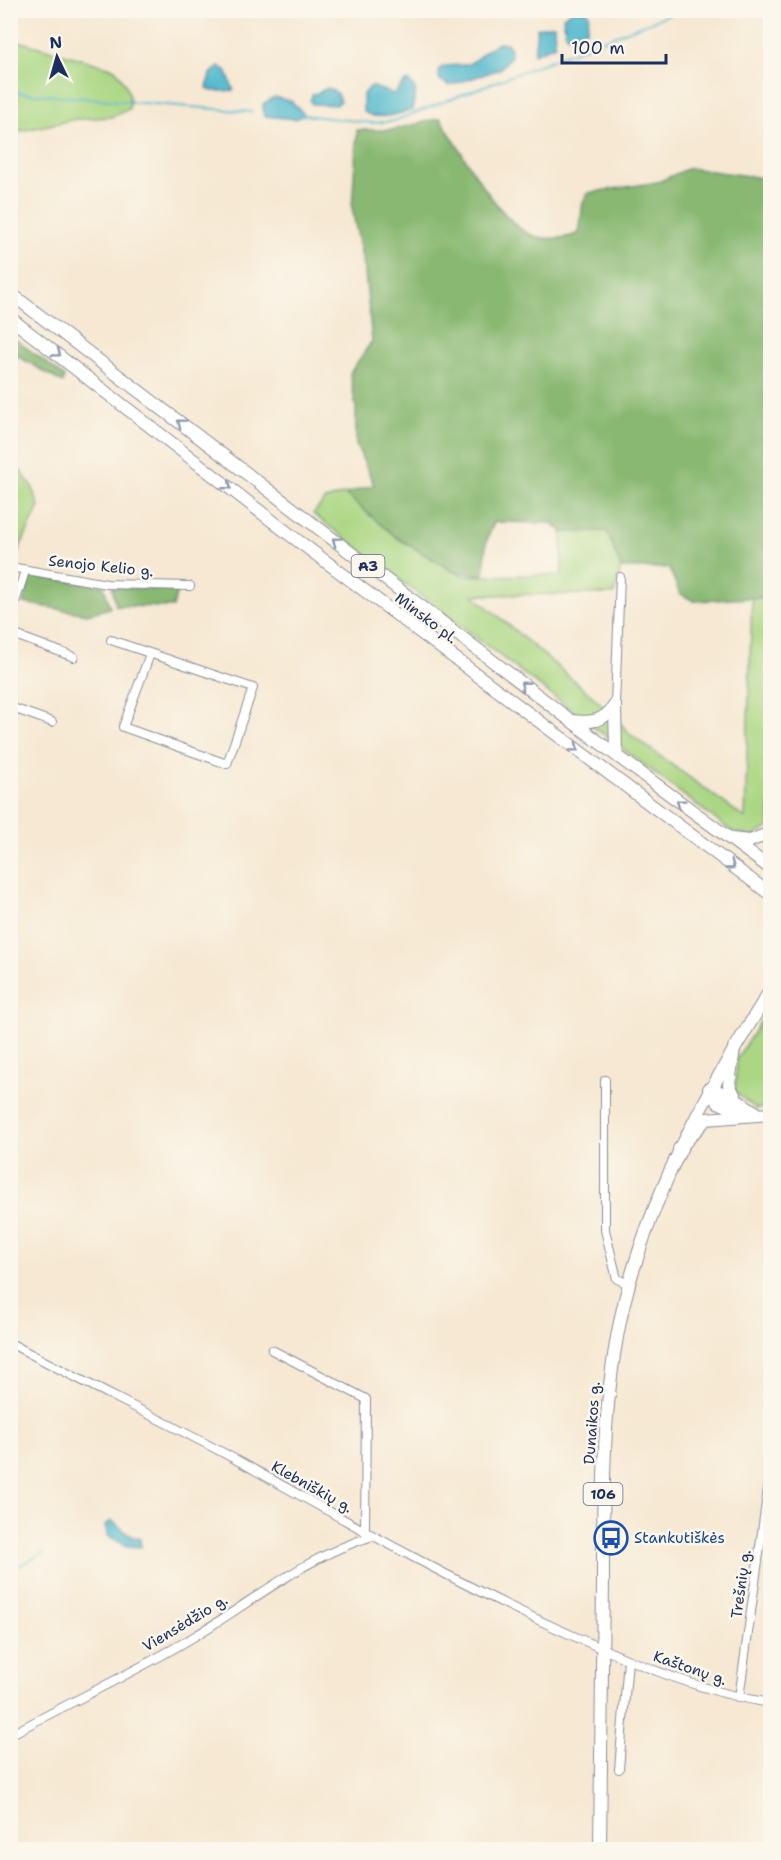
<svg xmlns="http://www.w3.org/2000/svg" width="781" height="1860" font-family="'Shantell Sans',sans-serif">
<rect width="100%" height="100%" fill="#fbf7ec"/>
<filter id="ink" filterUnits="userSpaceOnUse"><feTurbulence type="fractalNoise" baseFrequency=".0167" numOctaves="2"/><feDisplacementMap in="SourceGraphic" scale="12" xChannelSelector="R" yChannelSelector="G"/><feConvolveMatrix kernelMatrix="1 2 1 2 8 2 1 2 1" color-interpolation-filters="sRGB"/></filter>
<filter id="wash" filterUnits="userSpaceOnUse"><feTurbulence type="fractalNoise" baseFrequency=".008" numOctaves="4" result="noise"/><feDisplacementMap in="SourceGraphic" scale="24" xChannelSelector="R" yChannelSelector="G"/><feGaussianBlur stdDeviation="1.35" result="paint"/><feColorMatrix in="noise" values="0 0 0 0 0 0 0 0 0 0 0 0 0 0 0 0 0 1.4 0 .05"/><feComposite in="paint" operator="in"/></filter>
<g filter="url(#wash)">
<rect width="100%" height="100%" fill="#f6e8d2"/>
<!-- green -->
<path fill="#abd783" stroke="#638370" stroke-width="1.5" d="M 11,39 L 115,69 C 124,80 132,95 129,109 L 112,117 L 76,119 L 11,133 Z
M 10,458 L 32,486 L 39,507 L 15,558 L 11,556 Z
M 345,494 L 396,537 L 454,572 L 465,576 L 562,575 L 562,532 L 608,531 L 621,568 L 614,594 L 473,595 L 605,707 L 631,735 L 745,818 L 752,598 L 770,597 L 770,827 L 752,837 L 731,831 L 313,514 L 325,500 Z
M 770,1007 L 770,1107 L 756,1109 L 735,1092 L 737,1058 Z"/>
<!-- forest -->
<path fill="#88b871" stroke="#527468" stroke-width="1.5" d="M 440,118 C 463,153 491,209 525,232 C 539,241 564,240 579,233 L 583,202 L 588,193 L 658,182 L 689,168 L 770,179 L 770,597 L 694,601 L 680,594 L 669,568 L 621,568 L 607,531 L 562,532 L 552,523 L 494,522 L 486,543 L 484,575 L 454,572 L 396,537 L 345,494 L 374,485 L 356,444 L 356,408 L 350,373 L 372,341 L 365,273 L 352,208 L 357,130 L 392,130 Z
M 11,336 L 64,376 L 63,383 L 11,352 Z
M 30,576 L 104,586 L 110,608 L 87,614 L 23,603 Z
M 112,587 L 177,590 L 173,607 L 116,606 Z"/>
<!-- water -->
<path fill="#4eb7cc" stroke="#347395" stroke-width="1.5" d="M 574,10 L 587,11 L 589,14 L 587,30 L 568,37 L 566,35 L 563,17 Z
M 554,25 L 555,45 L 534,54 L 537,28 Z
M 500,43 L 507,43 L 511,49 L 511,56 L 500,69 L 449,86 L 439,79 L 439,69 C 448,63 457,67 468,64 C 478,61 484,48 500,43 Z
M 219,67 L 226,70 L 234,91 L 212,91 L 207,88 L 210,74 Z
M 409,81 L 416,91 L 412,110 C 398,114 375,122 363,111 L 363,94 L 371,86 L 394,94 L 404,83 Z
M 328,88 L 337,93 L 340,101 L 337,105 L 312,104 L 310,101 L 312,95 Z
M 274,97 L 291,101 L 305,115 L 295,119 L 264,116 L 263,104 Z
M 112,1521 L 131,1536 L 140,1539 L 141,1547 L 126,1546 L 107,1535 L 105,1525 Z"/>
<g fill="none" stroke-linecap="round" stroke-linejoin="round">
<!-- stream -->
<path stroke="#4eb7cc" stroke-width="2" d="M 10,92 L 252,112
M 303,115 L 373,123 L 394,121 L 681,10
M 10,1570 L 44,1553"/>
</g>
</g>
<g filter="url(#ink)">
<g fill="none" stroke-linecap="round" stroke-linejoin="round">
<defs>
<path id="minor" d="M 10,567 L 107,584 L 190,586
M 10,618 L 25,571
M 10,633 L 74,657
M 111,640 L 253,688 L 227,764 L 123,727 L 150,654
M 615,705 L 620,577
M 10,707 L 52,722
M 605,1080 L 605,1230 L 617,1279 L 629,1284
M 10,1343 C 88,1385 167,1422 244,1464 C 353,1525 463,1587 578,1638 C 641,1666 703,1692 770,1703
M 272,1350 L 366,1399 L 365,1532
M 739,1698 L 770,1474
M 10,1735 C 72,1701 136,1672 195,1636 C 255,1600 306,1556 373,1536
M 619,1769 L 628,1660"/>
<path id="primary" d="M 600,1850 C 601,1760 602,1671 603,1582 C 603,1481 602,1382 629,1284 C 660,1175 710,1086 770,991"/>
<path id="trunk" d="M 10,293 L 616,755 L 770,868
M 10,318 L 293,537 L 770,894
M 615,705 L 616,755
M 572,721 C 590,723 604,722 615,705
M 731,839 L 750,841 L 770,833
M 734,1048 L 729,1084 L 736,1099
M 709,1089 L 727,1094 L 760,1115
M 709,1089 L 718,1102 L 743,1113
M 679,1149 L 706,1119 L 770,1114"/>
</defs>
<!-- minor casing -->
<use href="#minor" stroke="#888c98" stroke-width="10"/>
<!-- primary casing -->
<use href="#primary" stroke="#888c98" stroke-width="14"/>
<!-- trunk casing -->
<use href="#trunk" stroke="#888c98" stroke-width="14"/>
<!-- minor -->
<use href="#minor" stroke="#fff" stroke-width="8"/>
<!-- primary -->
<use href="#primary" stroke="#fff" stroke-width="12"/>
<!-- trunk -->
<use href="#trunk" stroke="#fff" stroke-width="12"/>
</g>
<!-- one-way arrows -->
<defs><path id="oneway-chevron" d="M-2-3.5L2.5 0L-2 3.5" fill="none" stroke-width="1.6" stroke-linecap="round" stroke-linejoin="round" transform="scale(1.5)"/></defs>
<g stroke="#8d97ae">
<use href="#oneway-chevron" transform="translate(57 353) rotate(37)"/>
<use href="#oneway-chevron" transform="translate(181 423) rotate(-143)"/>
<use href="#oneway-chevron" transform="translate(228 486) rotate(38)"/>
<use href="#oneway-chevron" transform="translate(336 541) rotate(-143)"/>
<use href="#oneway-chevron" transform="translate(524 685) rotate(-143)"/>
<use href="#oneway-chevron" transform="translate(575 748) rotate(37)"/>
<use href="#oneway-chevron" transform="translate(680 803) rotate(-143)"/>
<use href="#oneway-chevron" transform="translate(731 866) rotate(36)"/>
</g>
</g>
<!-- icons -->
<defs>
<symbol id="bus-ring" viewBox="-11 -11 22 22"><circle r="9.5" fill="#fbf7ec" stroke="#1a4fb4" stroke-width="1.5"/><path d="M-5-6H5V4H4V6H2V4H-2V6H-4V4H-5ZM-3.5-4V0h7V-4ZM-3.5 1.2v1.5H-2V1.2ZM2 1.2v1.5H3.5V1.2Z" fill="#1a4fb4"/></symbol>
</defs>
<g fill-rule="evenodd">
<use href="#bus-ring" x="592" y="1519" width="38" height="38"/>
</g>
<g text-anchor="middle" stroke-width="5" stroke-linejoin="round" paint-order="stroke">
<!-- shield labels -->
<g fill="#fbf7ec" stroke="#5e6b89" stroke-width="1.5">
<rect x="351.5" y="555" width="33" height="22" rx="4.5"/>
<rect x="583.5" y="1483" width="39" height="22" rx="4.5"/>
</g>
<g font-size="14" font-weight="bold" fill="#1b2f5e">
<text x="368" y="571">A3</text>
<text x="603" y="1499">106</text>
</g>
<!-- street labels -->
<g font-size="15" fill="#1b2f5e" stroke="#fbf7ec">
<text transform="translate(101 566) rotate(6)" y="5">Senojo Kelio g.</text>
<text transform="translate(426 618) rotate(37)" y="5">Minsko pl.</text>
<text transform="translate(592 1423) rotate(-86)" y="5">Dunaikos g.</text>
<text transform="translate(312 1487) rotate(29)" y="5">Klebniškių g.</text>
<text transform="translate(741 1584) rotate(-82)" y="5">Trešnių g.</text>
<text transform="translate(185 1623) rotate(-31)" y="5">Viensėdžio g.</text>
<text transform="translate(690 1668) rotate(19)" y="5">Kaštonų g.</text>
</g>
<!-- transit labels -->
<g font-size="15" fill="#164399" stroke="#fbf7ec" text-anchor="start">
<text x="634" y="1543">Stankutiškės</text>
</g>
</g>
<!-- margin -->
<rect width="781" height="1860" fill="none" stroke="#fbf7ec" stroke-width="36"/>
<!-- north arrow -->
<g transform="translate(57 57) rotate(355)" stroke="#fbf7ec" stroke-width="4.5" paint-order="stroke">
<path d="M0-4.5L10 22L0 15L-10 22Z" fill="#1b2f5e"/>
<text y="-9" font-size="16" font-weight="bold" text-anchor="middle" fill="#1b2f5e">N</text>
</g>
<!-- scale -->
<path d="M562 54v9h104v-9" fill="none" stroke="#1b2f5e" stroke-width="3"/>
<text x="571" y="54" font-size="18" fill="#1b2f5e" stroke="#fbf7ec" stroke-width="4.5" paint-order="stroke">100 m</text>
</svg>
